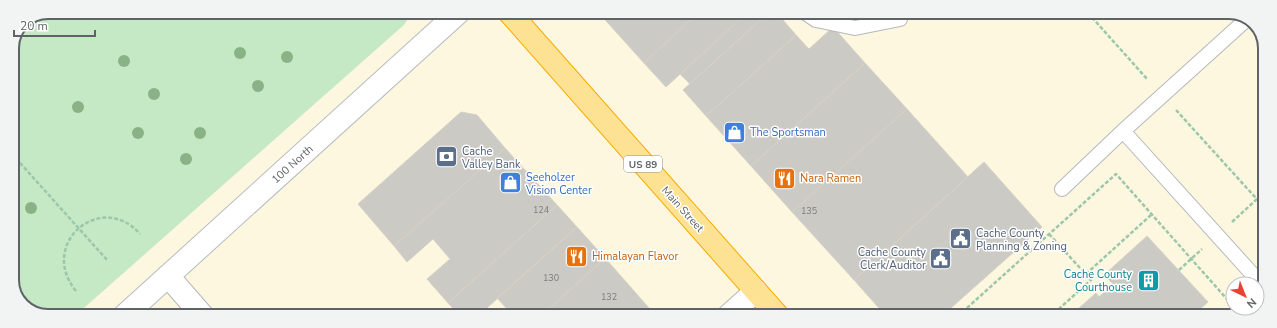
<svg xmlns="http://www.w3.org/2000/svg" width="1277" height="328" font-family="'Nunito Sans',sans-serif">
<rect width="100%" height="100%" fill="#f1efe8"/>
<!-- commercial -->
<path fill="#fef7e0" d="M 409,12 L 1236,13 L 1256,24 L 1265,44 L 1264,287 L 1257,300 L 1257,284 L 1233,284 L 1233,308 L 1250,308 L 1229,316 L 76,315 L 397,31 L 409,18 Z"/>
<!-- green -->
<path fill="#c5e8c5" d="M 48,12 L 409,12 C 409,21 403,26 397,31 L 76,315 L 41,315 L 21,304 L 12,284 L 12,48 L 23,22 Z"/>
<!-- building -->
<path fill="#cccac5" stroke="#d6d1c6" d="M 598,12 L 699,12 L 644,63 Z
M 699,12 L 748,12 L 666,87 L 644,63 Z
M 748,12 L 769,12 L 690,84 L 680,74 Z
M 769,12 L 776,12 L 796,35 L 706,116 L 683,90 Z
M 833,27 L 865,63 L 751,166 L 706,116 L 796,35 L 809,49 Z
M 865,63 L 907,109 L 792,212 L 751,166 Z
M 907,109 L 968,177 L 854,280 L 792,212 Z
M 461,112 L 477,115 L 505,148 L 394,246 L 358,204 Z
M 505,148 L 557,205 L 448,303 L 427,279 L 450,259 L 433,239 L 407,262 L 394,246 Z
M 984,162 L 1042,227 L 942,316 L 886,316 L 854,280 Z
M 557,205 L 577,227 L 478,316 L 460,316 L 448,303 Z
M 577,227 L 605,258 L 541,316 L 506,316 L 510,312 L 497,298 Z
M 1147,236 L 1208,302 L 1192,316 L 1070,316 L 1096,293 L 1099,297 L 1113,284 L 1104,275 Z
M 605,258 L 656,316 L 541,316 Z"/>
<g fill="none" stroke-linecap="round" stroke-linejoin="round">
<defs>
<path id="lane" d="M 804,12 L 816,20 L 855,28 L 900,19
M 1123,131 L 1264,287
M 1062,189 L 1123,131 L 1247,19"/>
<path id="street" d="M 168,276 L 202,315
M 728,316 L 756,291"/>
<path id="secondary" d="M 125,315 L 459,12"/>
<path id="highway" d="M 509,12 L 778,316"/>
</defs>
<!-- lane casing -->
<use href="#lane" stroke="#b5b8bc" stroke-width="16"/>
<!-- street casing -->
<use href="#street" stroke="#b5b8bc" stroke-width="24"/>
<!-- secondary casing -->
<use href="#secondary" stroke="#b6babf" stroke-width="24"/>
<!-- highway casing -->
<use href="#highway" stroke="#f9ab00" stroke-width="24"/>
<!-- path -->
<path stroke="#9cc7a9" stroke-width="2.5" stroke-dasharray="4 2" stroke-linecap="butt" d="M 1088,13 L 1148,80
M 1176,110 L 1264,207
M 12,154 L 108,261
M 1232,222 L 1257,199
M 1049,234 L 1091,280 L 1051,316
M 1179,270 L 1202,249
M 1086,274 L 1151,215
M 76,291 C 37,243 102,190 140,234
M 1235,308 L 1239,312
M 958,316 L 1116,174 L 1233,306"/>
<!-- lane -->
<use href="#lane" stroke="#fff" stroke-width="14"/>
<!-- street -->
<use href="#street" stroke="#fff" stroke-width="22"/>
<!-- secondary -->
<use href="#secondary" stroke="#fff" stroke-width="22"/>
<!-- highway -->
<use href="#highway" stroke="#fde293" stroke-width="22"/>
</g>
<!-- trees -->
<g fill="#89b387">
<circle cx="240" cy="53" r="6"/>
<circle cx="287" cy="57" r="6"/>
<circle cx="124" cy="61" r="6"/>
<circle cx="258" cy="86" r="6"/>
<circle cx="154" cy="94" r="6"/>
<circle cx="78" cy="107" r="6"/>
<circle cx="138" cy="133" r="6"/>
<circle cx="200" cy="133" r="6"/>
<circle cx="186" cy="159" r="6"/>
<circle cx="31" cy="208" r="6"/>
</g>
<!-- icons -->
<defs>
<symbol id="shop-square" viewBox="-11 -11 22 22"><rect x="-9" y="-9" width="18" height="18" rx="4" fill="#3f7fe0" stroke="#fff"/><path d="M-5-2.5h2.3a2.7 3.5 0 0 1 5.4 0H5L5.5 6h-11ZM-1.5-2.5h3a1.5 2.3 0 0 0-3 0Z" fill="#fff"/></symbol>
<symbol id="bank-square" viewBox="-11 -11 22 22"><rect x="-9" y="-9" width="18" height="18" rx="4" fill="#5c6f8a" stroke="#fff"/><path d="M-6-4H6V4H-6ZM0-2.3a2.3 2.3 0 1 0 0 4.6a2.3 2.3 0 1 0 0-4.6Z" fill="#fff"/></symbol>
<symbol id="restaurant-square" viewBox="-11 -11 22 22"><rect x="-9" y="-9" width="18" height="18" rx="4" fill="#e8710a" stroke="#fff"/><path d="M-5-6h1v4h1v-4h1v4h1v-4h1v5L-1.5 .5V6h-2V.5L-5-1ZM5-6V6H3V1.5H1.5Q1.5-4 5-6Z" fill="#fff"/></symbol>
<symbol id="civic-square" viewBox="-11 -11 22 22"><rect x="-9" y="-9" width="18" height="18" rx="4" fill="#5c6f8a" stroke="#fff"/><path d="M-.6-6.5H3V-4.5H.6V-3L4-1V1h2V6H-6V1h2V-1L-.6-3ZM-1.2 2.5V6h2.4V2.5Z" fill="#fff"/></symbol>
<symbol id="building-square" viewBox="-11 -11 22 22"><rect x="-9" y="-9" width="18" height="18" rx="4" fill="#0f9aa8" stroke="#fff"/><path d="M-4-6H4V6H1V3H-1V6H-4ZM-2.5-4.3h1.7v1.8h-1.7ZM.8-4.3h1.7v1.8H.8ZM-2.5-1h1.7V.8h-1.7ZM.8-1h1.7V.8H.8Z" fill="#fff"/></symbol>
</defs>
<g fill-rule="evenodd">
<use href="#shop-square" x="722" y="120" width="25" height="25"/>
<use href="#bank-square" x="434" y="144" width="25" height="25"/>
<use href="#restaurant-square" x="772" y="166" width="25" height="25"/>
<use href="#shop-square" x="498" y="170" width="25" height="25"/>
<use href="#civic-square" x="948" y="226" width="25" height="25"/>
<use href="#restaurant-square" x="564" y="244" width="25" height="25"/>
<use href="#civic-square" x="928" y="246" width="25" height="25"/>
<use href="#building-square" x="1136" y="268" width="25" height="25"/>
</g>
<g text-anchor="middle" stroke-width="3" stroke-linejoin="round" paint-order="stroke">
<!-- number labels -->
<g font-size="9" fill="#7a7d7f">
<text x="541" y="213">124</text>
<text x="809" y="214">135</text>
<text x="551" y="281">130</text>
<text x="609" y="300">132</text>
</g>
<!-- shield labels -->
<rect fill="#fff" stroke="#8f9295" stroke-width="1" x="624" y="156" width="38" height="16" rx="3"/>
<g font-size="10" font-weight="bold" fill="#5f6368">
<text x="643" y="168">US 89</text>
</g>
<!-- shop labels -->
<g font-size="11" fill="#366cbe" stroke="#fff" text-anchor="start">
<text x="750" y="136">The Sportsman</text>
<text x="526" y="181">Seeholzer<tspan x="526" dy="13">Vision Center</tspan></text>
</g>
<!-- service labels -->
<g font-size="11" fill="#4e5e75" stroke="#fff" text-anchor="start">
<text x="462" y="155">Cache<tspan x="462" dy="13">Valley Bank</tspan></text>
<text x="976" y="237">Cache County<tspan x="976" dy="13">Planning &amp; Zoning</tspan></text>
<text x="926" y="256" text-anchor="end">Cache County<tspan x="926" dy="13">Clerk/Auditor</tspan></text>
</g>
<!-- street labels -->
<g font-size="11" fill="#5f6368" stroke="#fff">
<text transform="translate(292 164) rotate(-42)" y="4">100 North</text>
<text transform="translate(683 209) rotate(48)" y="4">Main Street</text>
</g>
<!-- food labels -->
<g font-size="11" fill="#c56008" stroke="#fff" text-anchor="start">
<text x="800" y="182">Nara Ramen</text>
<text x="592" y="260">Himalayan Flavor</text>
</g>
<!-- culture labels -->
<g font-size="11" fill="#0d838f" stroke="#fff" text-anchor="end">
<text x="1132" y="278">Cache County<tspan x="1132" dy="13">Courthouse</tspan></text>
</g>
</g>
<!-- crop -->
<path d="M0 0H1277V328H0ZM48 19H1229A29 29 0 0 1 1258 48V280A29 29 0 0 1 1229 309H48A29 29 0 0 1 19 280V48A29 29 0 0 1 48 19Z" fill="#f2f3f3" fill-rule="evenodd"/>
<path fill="none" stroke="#5f6368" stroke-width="2" d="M48 19H1229A29 29 0 0 1 1258 48V280A29 29 0 0 1 1229 309H48A29 29 0 0 1 19 280V48A29 29 0 0 1 48 19Z"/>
<!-- north arrow -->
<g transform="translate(1245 296) rotate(137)"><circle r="19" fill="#ffffff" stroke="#bfc1c3"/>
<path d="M0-3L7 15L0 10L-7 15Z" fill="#ea4335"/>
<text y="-6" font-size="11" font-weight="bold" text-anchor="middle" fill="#5f6368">N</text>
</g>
<!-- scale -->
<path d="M14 30v6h81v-6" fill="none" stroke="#5f6368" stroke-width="2"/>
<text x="20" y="30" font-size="12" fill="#5f6368" stroke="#ffffff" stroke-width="3" paint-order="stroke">20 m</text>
</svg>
